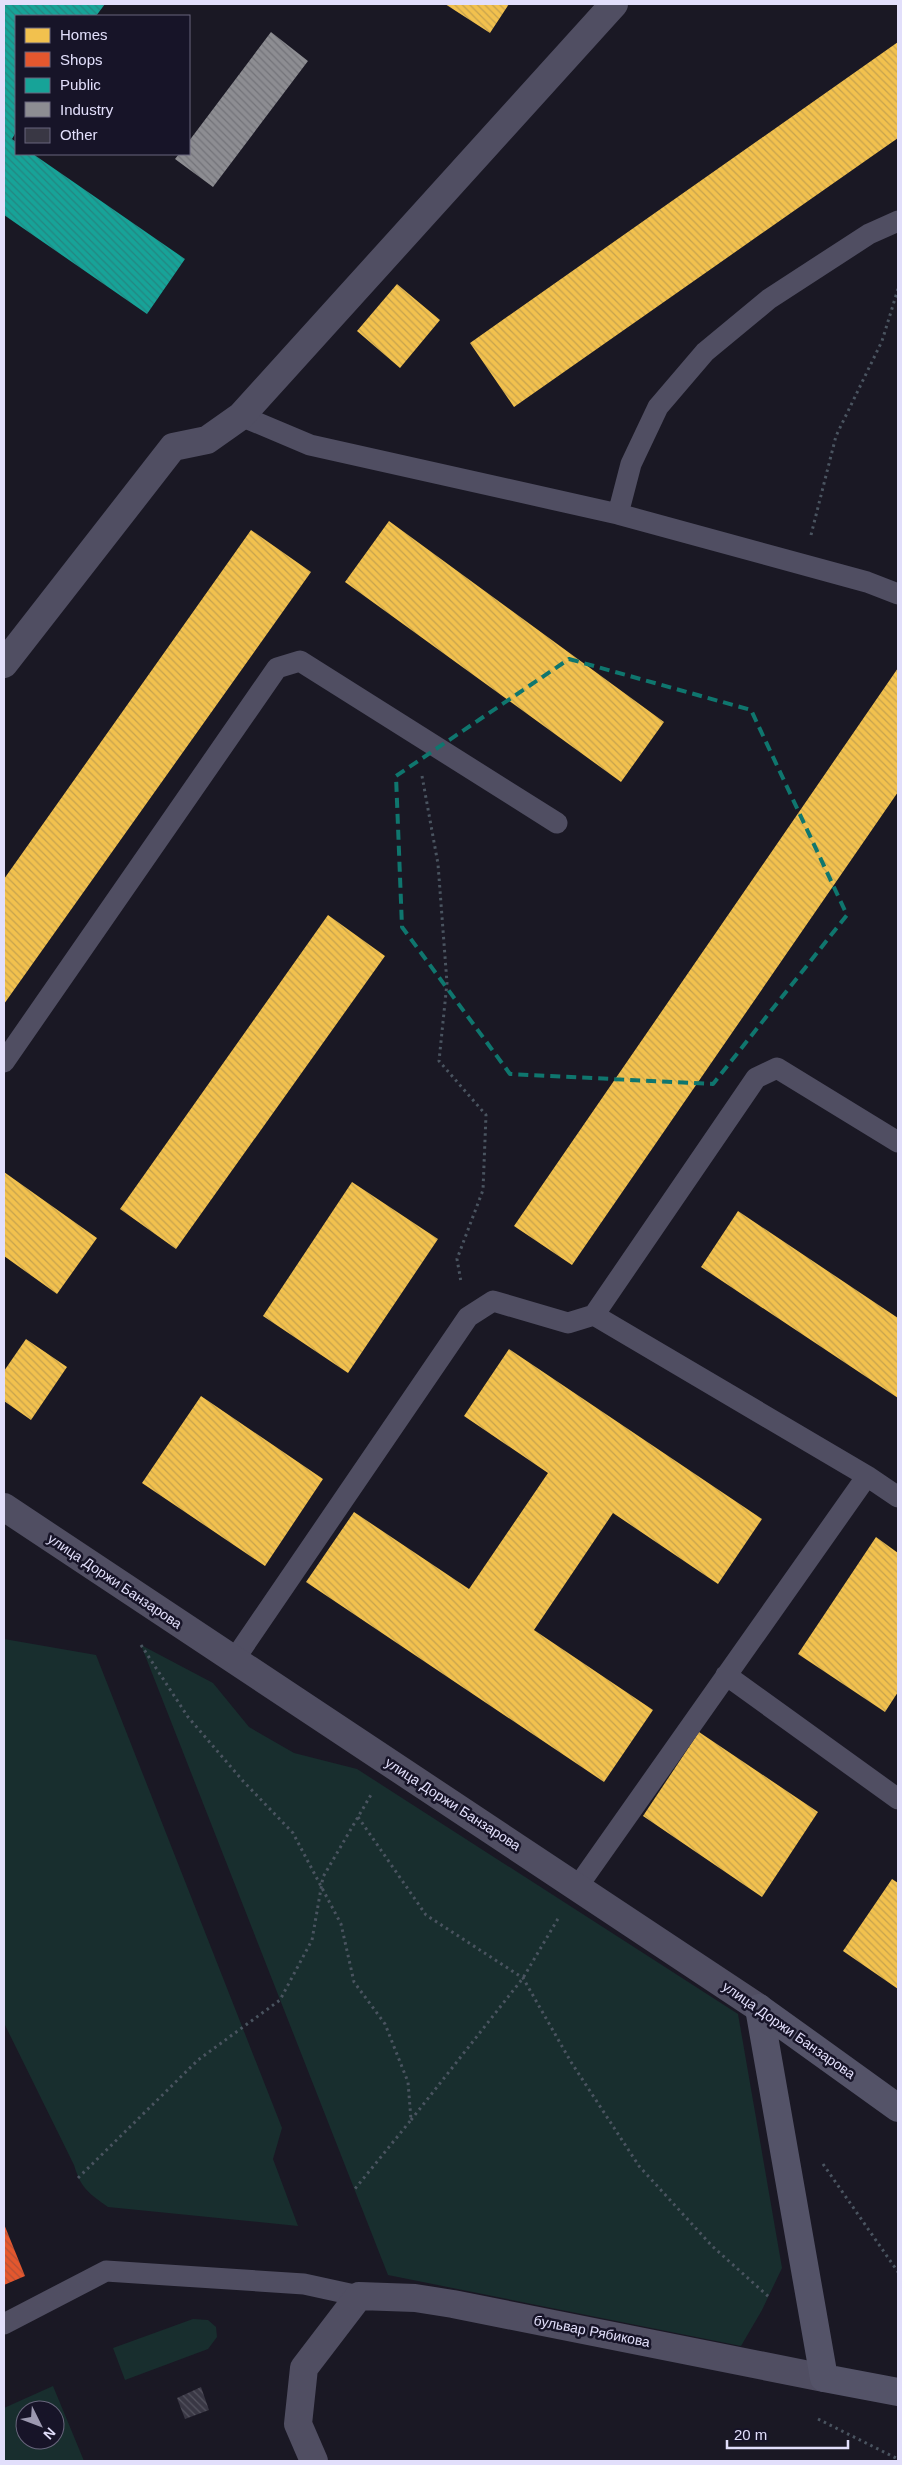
<svg xmlns="http://www.w3.org/2000/svg" width="902" height="2465" font-family="Helvetica,sans-serif">
<defs>
<pattern id="homes-back-hatch" width="6" height="6" patternUnits="userSpaceOnUse" patternTransform="scale(1.25)"><rect width="6" height="6" fill="#f2c14e"/><path d="M-1 5l2 2M0 0l6 6M5-1l2 2" fill="none" stroke="#c6a24d"/></pattern>
<pattern id="shops-back-hatch" width="6" height="6" patternUnits="userSpaceOnUse" patternTransform="scale(1.25)"><rect width="6" height="6" fill="#e4572e"/><path d="M-1 5l2 2M0 0l6 6M5-1l2 2" fill="none" stroke="#b45137"/></pattern>
<pattern id="public-back-hatch" width="6" height="6" patternUnits="userSpaceOnUse" patternTransform="scale(1.25)"><rect width="6" height="6" fill="#17a398"/><path d="M-1 5l2 2M0 0l6 6M5-1l2 2" fill="none" stroke="#248681"/></pattern>
<pattern id="industry-back-hatch" width="6" height="6" patternUnits="userSpaceOnUse" patternTransform="scale(1.25)"><rect width="6" height="6" fill="#8d8d92"/><path d="M-1 5l2 2M0 0l6 6M5-1l2 2" fill="none" stroke="#737379"/></pattern>
<pattern id="building-back-hatch" width="6" height="6" patternUnits="userSpaceOnUse" patternTransform="scale(1.25)"><rect width="6" height="6" fill="#393744"/><path d="M-1 5l2 2M0 0l6 6M5-1l2 2" fill="none" stroke="#555460"/></pattern>
</defs>
<rect width="100%" height="100%" fill="#1a1824"/>
<!-- green -->
<path fill="#182e2e" fill-rule="evenodd" d="M 4,1639 L 96,1655 L 282,2128 L 273,2159 L 298,2226 L 108,2207 C 89,2193 81,2189 74,2165 L 4,2023 Z
M 141,1645 L 213,1683 L 249,1727 L 294,1753 L 357,1769 L 738,2014 L 782,2268 L 762,2310 L 741,2346 L 388,2275 Z
M 193,2319 L 208,2320 L 216,2327 L 217,2337 L 208,2349 L 125,2380 L 113,2348 Z
M 53,2386 L 84,2461 L 4,2461 L 4,2408 ZM 25,2410 L 55,2410 L 55,2440 L 25,2440 Z"/>
<!-- homes -->
<path fill="url(#homes-back-hatch)" d="M 445,4 L 509,4 L 490,33 Z
M 898,42 L 898,138 L 514,407 L 470,343 Z
M 397,284 L 440,320 L 400,368 L 357,331 Z
M 389,521 L 664,722 L 621,782 L 345,582 Z
M 251,530 L 311,572 L 4,1004 L 4,879 Z
M 898,668 L 898,792 L 572,1265 L 514,1226 Z
M 328,915 L 385,956 L 176,1249 L 120,1209 Z
M 4,1172 L 97,1238 L 57,1294 L 4,1256 Z
M 352,1182 L 438,1239 L 348,1373 L 263,1316 Z
M 738,1211 L 898,1318 L 898,1398 L 701,1267 Z
M 26,1339 L 67,1367 L 31,1420 L 4,1401 L 4,1371 Z
M 509,1349 L 762,1519 L 718,1584 L 613,1513 L 534,1630 L 653,1710 L 604,1782 L 306,1582 L 354,1512 L 469,1589 L 548,1473 L 464,1416 Z
M 201,1396 L 323,1479 L 265,1566 L 142,1483 Z
M 876,1537 L 898,1553 L 898,1692 L 885,1712 L 798,1654 Z
M 699,1732 L 818,1812 L 762,1897 L 643,1816 Z
M 892,1879 L 898,1883 L 898,1989 L 843,1951 Z"/>
<!-- shops -->
<path fill="url(#shops-back-hatch)" d="M 4,2224 L 25,2276 L 4,2285 Z"/>
<!-- public -->
<path fill="url(#public-back-hatch)" d="M 4,4 L 105,4 L 96,16 L 16,16 L 16,132 L 12,139 L 16,142 L 16,154 L 33,154 L 185,259 L 147,314 L 4,215 Z"/>
<!-- industry -->
<path fill="url(#industry-back-hatch)" d="M 271,32 L 308,61 L 213,187 L 175,159 L 179,154 L 189,154 L 189,141 Z"/>
<!-- building -->
<path fill="url(#building-back-hatch)" d="M 201,2387 L 209,2410 L 185,2419 L 177,2398 Z"/>
<g fill="none" stroke-linecap="round" stroke-linejoin="round">
<!-- path -->
<path stroke="#4a5460" stroke-width="3" stroke-dasharray="2.5 4" stroke-linecap="butt" d="M 811,535 L 836,436 L 882,341 L 898,289
M 422,776 L 438,864 L 447,983 L 439,1061 L 486,1115 L 483,1190 L 457,1259 L 461,1282
M 141,1645 L 188,1717 L 243,1781 L 293,1833 L 341,1924 L 354,1982 L 385,2024 L 408,2082 L 411,2120 L 354,2190
M 358,1817 L 426,1915 L 523,1978 L 571,2062 L 639,2166 L 712,2246 L 769,2297
M 411,2120 L 523,1978 L 559,1917
M 823,2164 L 898,2272
M 78,2178 L 198,2060 L 280,2000 L 312,1940 L 323,1877 L 372,1793
M 818,2419 L 898,2459"/>
<!-- lane -->
<path stroke="#504e62" stroke-width="21" d="M 241,416 L 310,445 L 618,514 L 867,582 L 898,594
M 618,514 L 631,464 L 658,407 L 705,352 L 769,299 L 869,234 L 898,221
M 4,1062 L 277,668 L 300,661 L 557,823
M 594,1315 L 867,1476 L 898,1497
M 234,1660 L 468,1317 L 493,1301 L 568,1323 L 594,1315 L 756,1078 L 777,1068 L 898,1142
M 726,1675 L 898,1799
M 578,1886 L 867,1476
M 4,2324 L 106,2271 L 304,2284 L 359,2296"/>
<!-- street -->
<path stroke="#504e62" stroke-width="28" d="M 4,664 L 173,447 L 207,440 L 241,416 L 614,4
M 4,1507 L 759,2008
M 314,2461 L 298,2424 L 304,2368 L 359,2296 L 415,2298 L 453,2304 L 824,2378"/>
<!-- secondary -->
<path stroke="#545368" stroke-width="28" d="M 759,2008 L 824,2378 L 898,2392
M 759,2008 L 898,2108"/>
</g>
<!-- marked area -->
<path fill="none" stroke="#0f766e" stroke-width="4" stroke-dasharray="10 6" stroke-linejoin="round" d="M 569,659 L 751,710 L 847,915 L 713,1084 L 510,1074 L 402,927 L 396,776 Z"/>
<g text-anchor="middle" stroke-width="5" stroke-linejoin="round" paint-order="stroke">
<!-- street labels -->
<g font-size="14" fill="#e2dffb" stroke="#171428">
<text transform="translate(115 1581) rotate(34)" y="5">улица Доржи Банзарова</text>
<text transform="translate(453 1804) rotate(33)" y="5">улица Доржи Банзарова</text>
<text transform="translate(789 2030) rotate(35)" y="5">улица Доржи Банзарова</text>
<text transform="translate(592 2331) rotate(11)" y="5">бульвар Рябикова</text>
</g>
</g>
<!-- border -->
<rect width="902" height="2465" fill="none" stroke="#e2dffb" stroke-width="10"/>
<!-- legend -->
<rect x="15" y="15" width="175" height="140" fill="#171428" stroke="#68657c"/>
<rect x="25" y="28" width="25" height="15" fill="#f2c14e" stroke="#68657c"/>
<text x="60" y="40" font-size="15" fill="#e2dffb">Homes</text>
<rect x="25" y="52" width="25" height="15" fill="#e4572e" stroke="#68657c"/>
<text x="60" y="65" font-size="15" fill="#e2dffb">Shops</text>
<rect x="25" y="78" width="25" height="15" fill="#17a398" stroke="#68657c"/>
<text x="60" y="90" font-size="15" fill="#e2dffb">Public</text>
<rect x="25" y="102" width="25" height="15" fill="#8d8d92" stroke="#68657c"/>
<text x="60" y="115" font-size="15" fill="#e2dffb">Industry</text>
<rect x="25" y="128" width="25" height="15" fill="#393744" stroke="#68657c"/>
<text x="60" y="140" font-size="15" fill="#e2dffb">Other</text>
<!-- north arrow -->
<g transform="translate(40 2425) rotate(132)"><circle r="24" fill="#171428" stroke="#68657c"/>
<path d="M0-4L9 19L0 12L-9 19Z" fill="#9c99b0"/>
<text y="-8" font-size="14" font-weight="bold" text-anchor="middle" fill="#e2dffb">N</text>
</g>
<!-- scale -->
<path d="M727 2440v8h121v-8" fill="none" stroke="#e2dffb" stroke-width="2.5"/>
<text x="734" y="2440" font-size="15" fill="#e2dffb" stroke="#171428" stroke-width="4" paint-order="stroke">20 m</text>
</svg>
